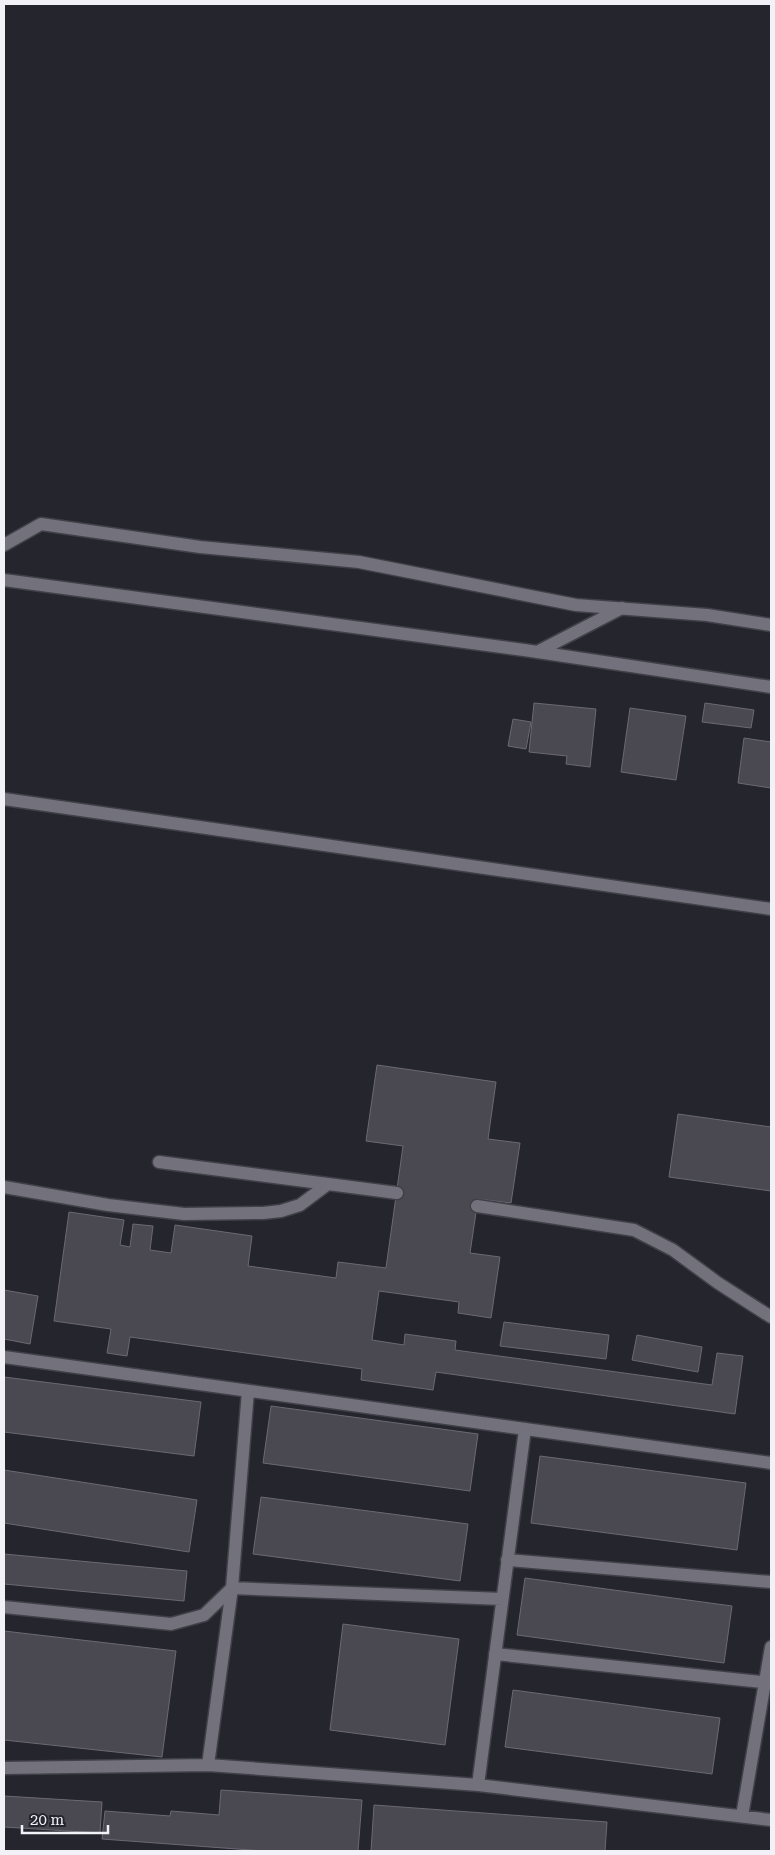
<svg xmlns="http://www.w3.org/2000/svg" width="775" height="1855" font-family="'Roboto Serif',serif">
<rect width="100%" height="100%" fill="#25252d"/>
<!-- building -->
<path fill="#4a4952" stroke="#6b6973" d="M 534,703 L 596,709 L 590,767 L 566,764 L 567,756 L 529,752 Z
M 705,703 L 754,710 L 751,728 L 702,722 Z
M 630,708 L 686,716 L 676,780 L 621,772 Z
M 513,719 L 531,722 L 526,749 L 508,746 Z
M 744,738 L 771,742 L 771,788 L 738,783 Z
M 377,1065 L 496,1082 L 488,1139 L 520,1143 L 511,1203 L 478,1199 L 470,1253 L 500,1257 L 491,1318 L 458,1313 L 459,1302 L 379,1291 L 372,1340 L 404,1345 L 405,1334 L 456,1341 L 455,1350 L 712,1385 L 717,1353 L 743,1356 L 735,1414 L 436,1372 L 433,1390 L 361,1380 L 362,1369 L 130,1337 L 127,1356 L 107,1353 L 111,1329 L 54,1321 L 69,1212 L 124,1220 L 120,1245 L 130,1247 L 133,1224 L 153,1226 L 150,1250 L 171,1253 L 175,1225 L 252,1236 L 248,1266 L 336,1278 L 338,1262 L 386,1268 L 403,1146 L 366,1141 Z
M 678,1114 L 771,1127 L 771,1191 L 669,1177 Z
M 4,1290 L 38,1296 L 30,1344 L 4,1339 Z
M 504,1322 L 609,1335 L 606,1359 L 500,1346 Z
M 637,1335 L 702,1347 L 698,1372 L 632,1360 Z
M 4,1377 L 201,1402 L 194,1456 L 4,1432 Z
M 271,1406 L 478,1434 L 470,1491 L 263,1463 Z
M 540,1456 L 746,1483 L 737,1550 L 531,1523 Z
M 4,1470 L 197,1500 L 189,1552 L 4,1523 Z
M 261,1497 L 468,1524 L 460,1581 L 253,1554 Z
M 4,1554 L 187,1571 L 184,1601 L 4,1584 Z
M 525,1578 L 732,1606 L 724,1663 L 517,1635 Z
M 343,1624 L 459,1639 L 445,1745 L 330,1730 Z
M 4,1631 L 176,1651 L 162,1757 L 4,1740 Z
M 513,1690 L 720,1718 L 712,1774 L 505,1747 Z
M 221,1790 L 362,1800 L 358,1851 L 264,1851 L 102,1839 L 105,1811 L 170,1816 L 171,1811 L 219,1815 Z
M 4,1796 L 102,1802 L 100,1833 L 4,1827 Z
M 374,1805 L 607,1822 L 605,1851 L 371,1851 Z"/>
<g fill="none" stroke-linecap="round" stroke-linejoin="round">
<defs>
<path id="service" d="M 159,1162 L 328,1184
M 4,1187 L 108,1205 L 184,1214 L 263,1213 L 281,1211 L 300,1205 L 328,1184 L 397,1193
M 477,1206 L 634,1230 L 673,1250 L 718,1283 L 771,1317
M 507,1560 L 771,1582
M 4,1607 L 171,1624 L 204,1615 L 232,1588 L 502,1599
M 495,1654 L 771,1683
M 208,1765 L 232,1588 L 248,1391
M 4,1768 L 208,1765 L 478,1785 L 771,1820
M 478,1785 L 525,1429
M 742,1816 L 771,1647"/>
<path id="minor" d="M 4,545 L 41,524 L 200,547 L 359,562 L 576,605 L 707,615 L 771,625
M 4,580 L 524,650 L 771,687
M 537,652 L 622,608
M 4,799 L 771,909
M 4,1357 L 771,1463"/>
</defs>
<!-- service casing -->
<use href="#service" stroke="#404048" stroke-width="15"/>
<!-- minor casing -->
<use href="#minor" stroke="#404048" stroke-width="15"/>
<!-- service -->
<use href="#service" stroke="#72717c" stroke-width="12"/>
<!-- minor -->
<use href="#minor" stroke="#72717c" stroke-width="12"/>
</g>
<!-- border -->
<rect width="775" height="1855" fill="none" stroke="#f1f1f7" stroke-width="10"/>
<!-- scale -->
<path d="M22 1825v8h86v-8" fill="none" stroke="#f1f1f7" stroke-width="2.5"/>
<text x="30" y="1825" font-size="15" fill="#f1f1f7" stroke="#25252d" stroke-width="4" paint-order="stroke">20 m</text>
</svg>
